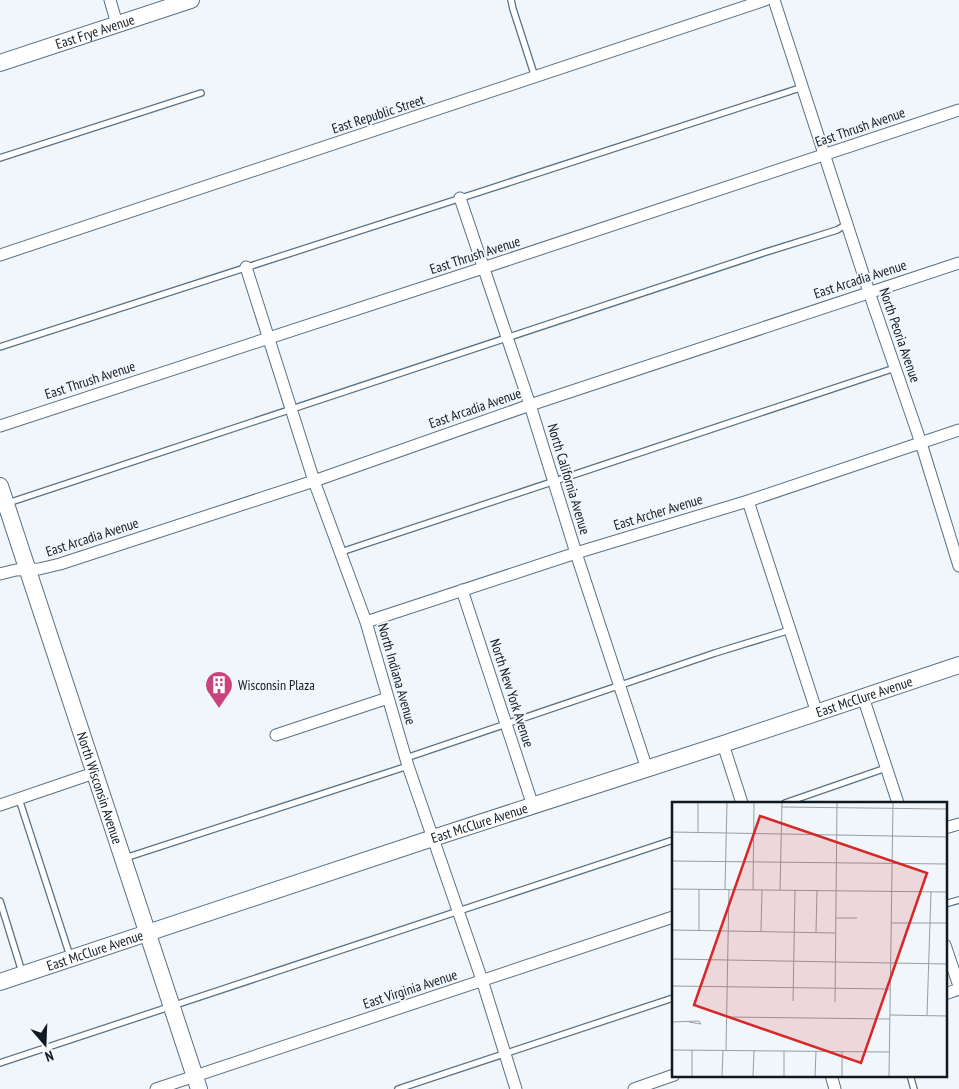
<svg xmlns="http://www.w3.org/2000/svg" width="959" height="1089" font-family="'PT Sans Narrow',sans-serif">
<rect width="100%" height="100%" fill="#f0f6fa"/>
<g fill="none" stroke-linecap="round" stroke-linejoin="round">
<defs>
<path id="lane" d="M 511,0 L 513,9 L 535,77
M 0,158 L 201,93
M 0,347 L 489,189 L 803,87
M 8,503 L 763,253 L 837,230 L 847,224
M 341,552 L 895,368
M 406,758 L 715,653 L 790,630
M 19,799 L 70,956
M 785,803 L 886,768
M 125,858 L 408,766
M 0,901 L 22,972
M 945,904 L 959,900
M 0,1063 L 673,840
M 910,1075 L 914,1089
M 398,1089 L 673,998"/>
<path id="street" d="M 110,0 L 117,24
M 774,0 L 869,292 L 921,443 L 959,566
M 460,198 L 530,405 L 576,553 L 647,769
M 0,255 L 765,0
M 246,267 L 314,481 L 366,622 L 408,766 L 482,980 L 516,1089
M 0,426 L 483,268 L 959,110
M 748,501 L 817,713
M 0,574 L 16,570 L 39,569 L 60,564 L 314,481 L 530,405 L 959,263
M 462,590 L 533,806
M 366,622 L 576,553 L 748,501 L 959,430
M 863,697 L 898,803
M 276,735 L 388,698
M 723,744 L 742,803
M 0,805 L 94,773
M 945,828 L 959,824
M 945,945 L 959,986
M 945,994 L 959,989
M 831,1075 L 835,1089
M 156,1089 L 673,917
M 634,1089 L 674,1075"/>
<g id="secondary">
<path id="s1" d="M 0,63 L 191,0"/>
<path id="s2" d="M 0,486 L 199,1089"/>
<path id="s3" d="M 0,982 L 433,838 L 723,744 L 959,665"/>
</g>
</defs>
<!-- lane casing -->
<use href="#lane" stroke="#587287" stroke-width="8"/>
<!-- street casing -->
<use href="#street" stroke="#587287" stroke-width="13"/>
<!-- secondary casing -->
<use href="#secondary" stroke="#587287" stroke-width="18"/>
<!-- lane -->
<use href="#lane" stroke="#fff" stroke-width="5.5"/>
<!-- street -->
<use href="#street" stroke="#fff" stroke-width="11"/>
<!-- secondary -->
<use href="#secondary" stroke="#fff" stroke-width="16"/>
</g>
<!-- icons -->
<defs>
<symbol id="building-pin" viewBox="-11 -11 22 30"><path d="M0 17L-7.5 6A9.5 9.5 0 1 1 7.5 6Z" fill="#cb427c" stroke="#f0f6fa"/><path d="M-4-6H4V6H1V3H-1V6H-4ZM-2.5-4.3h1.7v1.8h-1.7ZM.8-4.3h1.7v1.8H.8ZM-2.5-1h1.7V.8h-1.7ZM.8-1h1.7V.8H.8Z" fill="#fff"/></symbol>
</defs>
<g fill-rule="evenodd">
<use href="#building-pin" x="203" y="669" width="32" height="43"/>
</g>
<g text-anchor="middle" stroke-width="4" stroke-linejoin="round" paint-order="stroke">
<!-- street labels -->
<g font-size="14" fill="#0f1922" stroke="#f0f6fa">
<text dy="5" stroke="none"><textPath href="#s1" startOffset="100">East Frye Avenue</textPath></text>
<text transform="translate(378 114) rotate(-18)" y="5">East Republic Street</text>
<text transform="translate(860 127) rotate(-19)" y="5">East Thrush Avenue</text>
<text transform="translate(475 255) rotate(-18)" y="5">East Thrush Avenue</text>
<text transform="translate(860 279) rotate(-18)" y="5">East Arcadia Avenue</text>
<text transform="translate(900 335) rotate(71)" y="5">North Peoria Avenue</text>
<text transform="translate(90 380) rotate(-18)" y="5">East Thrush Avenue</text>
<text transform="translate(475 408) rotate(-19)" y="5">East Arcadia Avenue</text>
<text transform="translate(569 479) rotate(73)" y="5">North California Avenue</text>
<text transform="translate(658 512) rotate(-17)" y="5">East Archer Avenue</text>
<text transform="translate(92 537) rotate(-18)" y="5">East Arcadia Avenue</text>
<text transform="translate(397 674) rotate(74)" y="5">North Indiana Avenue</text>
<text transform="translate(512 693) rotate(72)" y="5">North New York Avenue</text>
<text dy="5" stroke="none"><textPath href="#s3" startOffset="910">East McClure Avenue</textPath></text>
<text dy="5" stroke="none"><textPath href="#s2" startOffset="318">North Wisconsin Avenue</textPath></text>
<text dy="5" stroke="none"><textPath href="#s3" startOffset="505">East McClure Avenue</textPath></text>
<text dy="5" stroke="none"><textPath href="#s3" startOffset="100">East McClure Avenue</textPath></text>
<text transform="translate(410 989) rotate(-18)" y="5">East Virginia Avenue</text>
</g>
<!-- poi labels -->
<g font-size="14" fill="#0f1922" stroke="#f0f6fa" text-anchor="start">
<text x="238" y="690">Wisconsin Plaza</text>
</g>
</g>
<!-- overview -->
<g transform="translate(672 802)">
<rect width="275" height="275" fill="#f0f6fa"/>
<path fill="none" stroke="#969ea4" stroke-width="1" d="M 110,5 L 275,7M 0,30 L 275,35M 26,30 L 26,0M 0,59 L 275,62M 0,87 L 275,90M 53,87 L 55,0M 81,88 L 82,0M 108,88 L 110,0M 164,116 L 185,116M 219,121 L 275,121M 0,128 L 163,131M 27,128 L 27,87M 89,129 L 90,88M 144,130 L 145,89M 0,157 L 275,162M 0,184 L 218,187M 121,199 L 123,88M 163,200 L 165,0M 218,213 L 275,214M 255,213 L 259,90M 55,215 L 218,217M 0,220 L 27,219 L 29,222 L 17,220M 0,248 L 217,250M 54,248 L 57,87M 20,275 L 20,248M 50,275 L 51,248M 81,275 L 82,248M 112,275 L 112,249M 143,275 L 144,249M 170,275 L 170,250M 217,275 L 221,0"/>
<path fill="#d62828" fill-opacity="0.15" stroke="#d62828" stroke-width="2.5" d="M 88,14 L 255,71 L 189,261 L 22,203 Z"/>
<rect width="275" height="275" fill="none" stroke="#0f1922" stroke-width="2.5"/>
</g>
<!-- north arrow -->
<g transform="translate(45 1044) rotate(161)" stroke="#f0f6fa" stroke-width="4" paint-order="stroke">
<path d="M0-4L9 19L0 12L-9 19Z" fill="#0f1922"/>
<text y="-8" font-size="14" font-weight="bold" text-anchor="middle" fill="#0f1922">N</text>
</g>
</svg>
